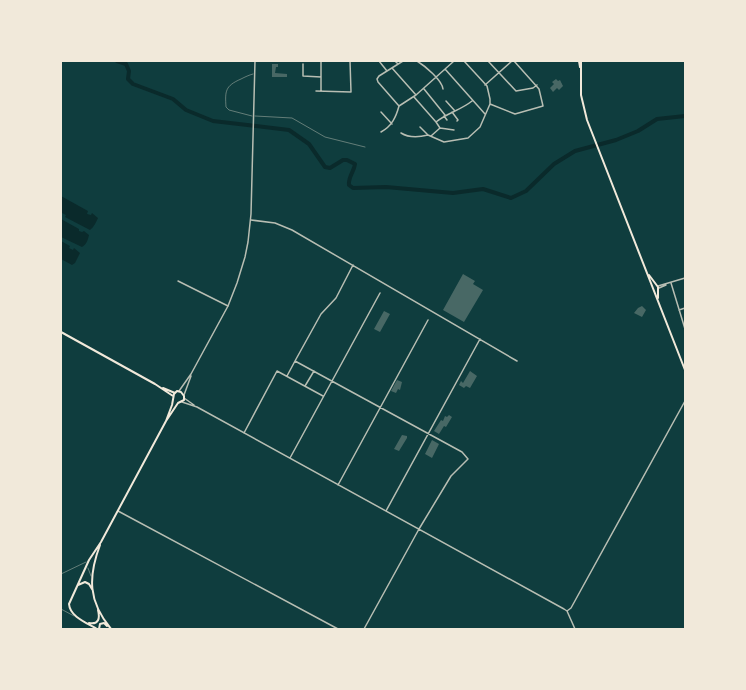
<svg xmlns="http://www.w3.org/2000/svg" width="746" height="690" font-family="Roboto,sans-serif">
<rect width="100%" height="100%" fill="#0f3d3e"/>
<!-- water -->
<path fill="#0a2a2b" d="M 61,196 L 88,211 L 87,214 L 91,215 L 92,213 L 98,218 C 96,222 94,227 90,230 L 88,229 L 65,217 L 66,215 L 62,213 L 61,214 Z
M 61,219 L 79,229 L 79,231 L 82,232 L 84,231 L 89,235 C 88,240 86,245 82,247 L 61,237 Z
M 61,241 L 70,246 L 69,248 L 73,250 L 74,248 L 80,253 L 75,263 L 72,265 L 61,259 Z"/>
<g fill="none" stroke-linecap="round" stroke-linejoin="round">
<!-- river -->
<path stroke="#0a2a2b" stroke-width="4" d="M 117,61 L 126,64 L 129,71 L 128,79 L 133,84 L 173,99 L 186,110 L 213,121 L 289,130 L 309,144 L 325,167 L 330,168 L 343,160 L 347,160 L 355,164 C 354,172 348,177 349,185 L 353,188 L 386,187 L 453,193 L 483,189 L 511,198 L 526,191 L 554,164 L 575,151 L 616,140 L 638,131 L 657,119 L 685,116"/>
</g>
<!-- building -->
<path fill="#486865" d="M 272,64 L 278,64 L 278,67 L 276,67 L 275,73 L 287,74 L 287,77 L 272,77 Z
M 556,79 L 558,81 L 560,80 L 563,86 L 559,90 L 557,88 L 553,92 L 550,88 L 554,84 L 552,82 Z
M 463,274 L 475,281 L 473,284 L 483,290 L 464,322 L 443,310 Z
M 642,306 L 646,310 L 642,317 L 634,313 L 638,308 Z
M 384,311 L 390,314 L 380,332 L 374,329 Z
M 470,371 L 477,376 L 470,388 L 466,386 L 464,388 L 459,385 L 461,381 L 463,383 Z
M 397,380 L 402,382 L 400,390 L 398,389 L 396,393 L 391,391 Z
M 449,415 L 452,417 L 446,427 L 444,426 L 439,434 L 434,431 L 441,420 L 443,421 L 445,416 L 447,417 Z
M 402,435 L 407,436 L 407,438 L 399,451 L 394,449 Z
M 432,440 L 439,444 L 432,458 L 425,454 Z"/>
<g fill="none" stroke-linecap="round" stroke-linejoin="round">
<!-- service -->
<path stroke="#b8beb3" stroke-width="0.5" d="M 252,116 L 229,110 L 226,107 C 225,91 225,86 241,79 C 245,77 249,75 253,74
M 255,116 L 292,118 L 325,137 L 365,147
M 88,568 L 91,576
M 61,574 L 86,562
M 61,609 L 74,616"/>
<!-- minor -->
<path stroke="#b8beb3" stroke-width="1.5" d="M 379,61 L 387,71
M 395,61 L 398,64
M 417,61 C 425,66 442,80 443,89
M 488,61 L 516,91 L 533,88 L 537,85
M 303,64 L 303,76 L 321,77
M 392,68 L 416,95
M 445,69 L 485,114
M 485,85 L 512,61
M 424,89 L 445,115
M 316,91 L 351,92 L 350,61
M 321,91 L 321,61
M 414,97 L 436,122 C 447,113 461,110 472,101
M 446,101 L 455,111
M 490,104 L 515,114 L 543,106 L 539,89 L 514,61
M 399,106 L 378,82 L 377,79 L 379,76 L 403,61
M 381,112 L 392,124
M 452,112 L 458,120 L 457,121
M 444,116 L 447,120
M 436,122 L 440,128 L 454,130
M 420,127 L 427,134
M 381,132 C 392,126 396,117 399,106 L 416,95 L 454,61
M 401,133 C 409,138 420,137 428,135 L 444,142 L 468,138 L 480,127 L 490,104 L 490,99 L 487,86 L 464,61
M 431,136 L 440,128
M 251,220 L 275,223 L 292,230 L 517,361
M 353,265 L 336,298 L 321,314 L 295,361 L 462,452 L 468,459 L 451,476 L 419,529 L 364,629
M 178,281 L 228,306
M 671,283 L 685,329
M 679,310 L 685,308
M 287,376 L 295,361
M 305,386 L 314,371
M 184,398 L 194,405
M 182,402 L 197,407 L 564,609 L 567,611 L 575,629
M 244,433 L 277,371 L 323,396
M 290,458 L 380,293
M 338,485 L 428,320
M 118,511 L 338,629
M 386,511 L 480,339
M 567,611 L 571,608 L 685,401"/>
<!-- tertiary -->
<path stroke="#b8beb3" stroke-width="1.5" d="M 658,286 L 685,278
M 659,288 L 666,285
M 179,391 L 191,374 L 228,306 L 237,283 L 245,257 L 248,242 L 251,214 L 255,61
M 184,395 L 191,376"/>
<!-- secondary -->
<path stroke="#f1e9da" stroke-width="2" d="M 579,61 L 580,67
M 581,61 L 581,95 L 587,120 L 685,370
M 649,275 L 658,287 L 658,298
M 61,332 L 155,384 L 173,396
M 163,388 L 175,393
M 100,545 C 88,577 88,601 111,629
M 78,585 L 85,582 L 89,584 L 92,589
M 89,623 C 99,625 100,618 98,610
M 97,629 C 87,623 70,617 69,604 L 89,560 L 101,542 L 166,421 L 178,403 L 184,400 L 184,396 L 181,392 L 177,391 L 174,394 L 172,405 L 166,421
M 99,629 L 100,624 L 104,623 L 107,626"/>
</g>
<!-- border -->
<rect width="746" height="690" fill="none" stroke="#f1e9da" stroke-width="124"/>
</svg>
